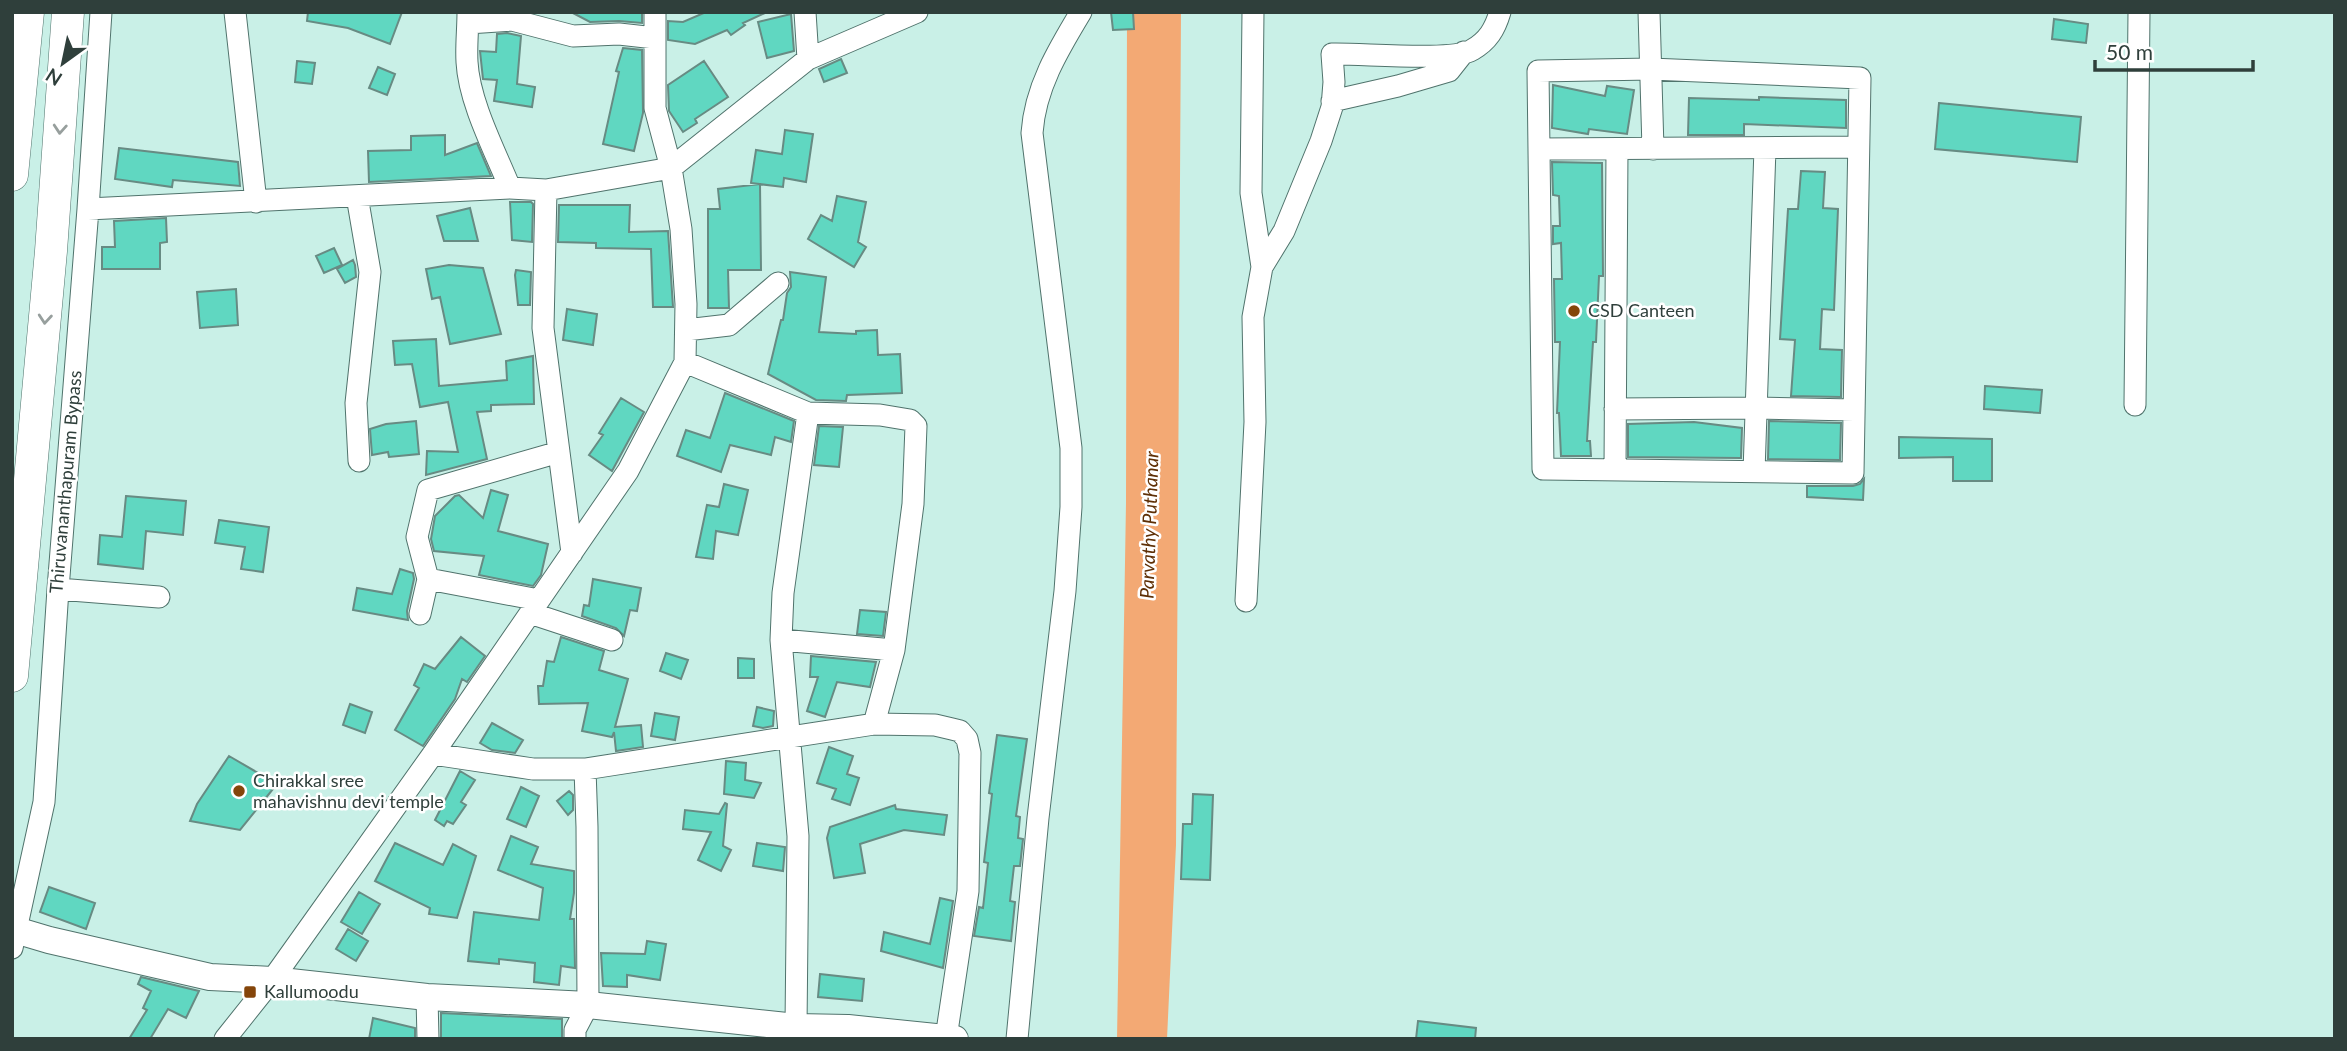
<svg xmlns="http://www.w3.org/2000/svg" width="2347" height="1051" font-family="Lato,sans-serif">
<rect width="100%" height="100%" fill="#c9f0e7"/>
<!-- water -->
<path fill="#f3a974" d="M 1127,12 L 1181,12 L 1176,845 L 1167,1039 L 1117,1039 L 1126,503 Z"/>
<!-- building -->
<path fill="#60d7c1" stroke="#678b83" stroke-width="2" d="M 308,12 L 402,12 L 390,44 L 348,28 L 307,21 Z
M 571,12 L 642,12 L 642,23 L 619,21 L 590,22 Z
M 706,12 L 767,12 L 743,23 L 745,25 L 731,35 L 727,30 L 695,44 L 668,40 L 668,21 L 683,22 Z
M 1111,12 L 1133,12 L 1134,29 L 1113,30 Z
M 791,14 L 794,51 L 767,58 L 758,22 Z
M 2054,19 L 2088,24 L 2086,43 L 2052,39 Z
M 507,33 L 521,36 L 517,84 L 535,87 L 532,107 L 494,101 L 497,80 L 483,79 L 480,51 L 496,52 L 497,34 Z
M 623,48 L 642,50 L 643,113 L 634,151 L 603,144 L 619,72 L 616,71 Z
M 841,59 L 847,73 L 824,82 L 819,69 Z
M 297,61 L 315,63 L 312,84 L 295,82 Z
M 704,61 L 728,97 L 695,119 L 697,123 L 683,132 L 669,111 L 668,85 Z
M 378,67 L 395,74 L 387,95 L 369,88 Z
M 1553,85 L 1605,96 L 1607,86 L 1634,90 L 1627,134 L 1589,129 L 1588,134 L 1552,128 Z
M 1759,97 L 1846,100 L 1846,128 L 1744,124 L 1744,135 L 1688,135 L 1689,98 L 1759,100 Z
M 1939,103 L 2081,117 L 2077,162 L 1935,149 Z
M 785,130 L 813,134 L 806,182 L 784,178 L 783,187 L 751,183 L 756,150 L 782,154 Z
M 445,135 L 445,155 L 477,143 L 491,176 L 369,182 L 368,151 L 411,150 L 411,136 Z
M 119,148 L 238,162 L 240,186 L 173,180 L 172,187 L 115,179 Z
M 1552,162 L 1602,163 L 1603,276 L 1599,276 L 1596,342 L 1593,342 L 1587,441 L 1590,441 L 1591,456 L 1561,456 L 1559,413 L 1557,413 L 1560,342 L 1555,342 L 1554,279 L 1562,279 L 1561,243 L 1553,244 L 1553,226 L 1560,226 L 1559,196 L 1553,195 Z
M 1801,171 L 1825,172 L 1823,208 L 1838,209 L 1834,310 L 1822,309 L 1820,349 L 1842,350 L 1841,397 L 1791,396 L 1795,340 L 1780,339 L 1788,209 L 1798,209 Z
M 760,184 L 761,270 L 728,270 L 729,308 L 708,308 L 708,209 L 720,209 L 718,189 Z
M 837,196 L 866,202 L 858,242 L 866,247 L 854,267 L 808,239 L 821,215 L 832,221 Z
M 510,202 L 531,202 L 533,204 L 532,242 L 512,240 Z
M 559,205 L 630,205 L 629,232 L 668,231 L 673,307 L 653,307 L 651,249 L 596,248 L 596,243 L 558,242 Z
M 470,208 L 478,241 L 444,241 L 437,216 Z
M 166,218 L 167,242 L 160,243 L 160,269 L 102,269 L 102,247 L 115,247 L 114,221 Z
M 334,248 L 342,265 L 324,273 L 316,256 Z
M 353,260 L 355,265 L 356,277 L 345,283 L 337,269 Z
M 449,265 L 483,268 L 501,334 L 450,344 L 440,297 L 432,299 L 426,269 Z
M 516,270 L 531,272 L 530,305 L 518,305 L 515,275 Z
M 790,272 L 826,277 L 819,332 L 856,334 L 856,331 L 877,330 L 878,355 L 900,354 L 902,393 L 847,395 L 846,401 L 816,400 L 768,374 L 781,320 L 783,320 L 787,293 L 791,287 Z
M 236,289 L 238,325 L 200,328 L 197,292 Z
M 567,309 L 597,314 L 593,345 L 563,340 Z
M 436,339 L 439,386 L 507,380 L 506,361 L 533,356 L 534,404 L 491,405 L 491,411 L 477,412 L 487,459 L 426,475 L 427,451 L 458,452 L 448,402 L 420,407 L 412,364 L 395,365 L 393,341 Z
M 1985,386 L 2042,390 L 2040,413 L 1984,409 Z
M 725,393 L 794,421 L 791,442 L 775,437 L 771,455 L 730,445 L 721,472 L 677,456 L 686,430 L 710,438 Z
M 621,398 L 644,412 L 612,471 L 589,455 L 603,435 L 599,433 Z
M 416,421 L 419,454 L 389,457 L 388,452 L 372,455 L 370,429 L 386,424 Z
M 1769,421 L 1841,423 L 1840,460 L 1768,459 Z
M 1694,422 L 1742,428 L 1741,458 L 1628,457 L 1628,424 Z
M 819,426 L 843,427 L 839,467 L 814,465 Z
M 1899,437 L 1992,439 L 1992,481 L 1953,481 L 1953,457 L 1899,458 Z
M 1864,479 L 1863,500 L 1807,497 L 1807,486 L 1853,486 L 1860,484 Z
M 724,484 L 748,490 L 738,535 L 716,531 L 713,559 L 696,557 L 707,505 L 719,507 Z
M 491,490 L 508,495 L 498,531 L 548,544 L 541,575 L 533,586 L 479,575 L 484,556 L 434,551 L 431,539 L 435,516 L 455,496 L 459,495 L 483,518 Z
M 126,496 L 186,501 L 183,535 L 146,531 L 143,569 L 98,564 L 100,535 L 122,537 Z
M 219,520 L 269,527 L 263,572 L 241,569 L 245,547 L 215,543 Z
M 400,569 L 413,573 L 414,579 L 407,611 L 408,620 L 353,610 L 357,588 L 392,594 Z
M 593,579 L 641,588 L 637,611 L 630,610 L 624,636 L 616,628 L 582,616 L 584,605 L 589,606 Z
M 860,610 L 886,612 L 883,636 L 857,634 Z
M 461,637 L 485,656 L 467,682 L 462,679 L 455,699 L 423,746 L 395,730 L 419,688 L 414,685 L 424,664 L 435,669 Z
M 561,637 L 604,651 L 599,670 L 628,679 L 615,727 L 641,725 L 643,747 L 616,751 L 614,732 L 612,737 L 582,731 L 588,703 L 539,704 L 538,686 L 543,686 L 547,661 L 554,662 Z
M 666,653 L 688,660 L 681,679 L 660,671 Z
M 811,656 L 876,662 L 870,687 L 837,682 L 825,717 L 807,711 L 818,677 L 810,677 Z
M 738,658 L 754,659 L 754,678 L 738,678 Z
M 350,704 L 372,712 L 365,733 L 343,725 Z
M 757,707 L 774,711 L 773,726 L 763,728 L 753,726 Z
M 655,713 L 679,717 L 675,740 L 651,736 Z
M 492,723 L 523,740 L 515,753 L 492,750 L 480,743 Z
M 997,735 L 1027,739 L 1016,816 L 1020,817 L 1018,838 L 1023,839 L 1020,866 L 1014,866 L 1010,901 L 1015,902 L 1011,941 L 974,936 L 979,907 L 983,908 L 988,863 L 984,862 L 992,794 L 989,793 Z
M 829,747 L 853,756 L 847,774 L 859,778 L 850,805 L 832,799 L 836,789 L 817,783 Z
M 229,756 L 277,784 L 240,830 L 190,821 L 197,804 Z
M 726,761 L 746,763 L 745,780 L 761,783 L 754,798 L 724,794 Z
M 460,771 L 475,780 L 461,802 L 466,805 L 453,824 L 447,821 L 444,826 L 435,820 Z
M 521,787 L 539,796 L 526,827 L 507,819 Z
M 569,791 L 573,795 L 573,810 L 568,815 L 557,801 Z
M 1193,794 L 1213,795 L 1210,880 L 1181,879 L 1183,824 L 1192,824 Z
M 725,803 L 727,804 L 723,846 L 731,850 L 721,871 L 698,860 L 711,832 L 683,829 L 685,810 L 719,814 Z
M 895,805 L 896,809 L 947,815 L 944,835 L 904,830 L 860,844 L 865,873 L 834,878 L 827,838 L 830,827 Z
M 511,836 L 538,847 L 531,864 L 574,871 L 574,893 L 570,919 L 574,919 L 575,968 L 561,966 L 559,985 L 534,982 L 535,963 L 499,959 L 499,964 L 468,961 L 474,912 L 539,920 L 543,888 L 498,870 Z
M 395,843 L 443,865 L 453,844 L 476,856 L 457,918 L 429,914 L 430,908 L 375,881 Z
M 757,843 L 785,847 L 783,871 L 753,866 Z
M 49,887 L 95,903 L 86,929 L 40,912 Z
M 359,892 L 380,904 L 362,934 L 341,922 Z
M 940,898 L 953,901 L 943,968 L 881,951 L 884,932 L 930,944 Z
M 348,929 L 368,941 L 356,961 L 336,949 Z
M 647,941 L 666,944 L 660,980 L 627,975 L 627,987 L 603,986 L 601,953 L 645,954 Z
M 820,974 L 864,979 L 862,1001 L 818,997 Z
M 141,977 L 199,991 L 186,1018 L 168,1009 L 150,1039 L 129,1039 L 147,1010 L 143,1008 L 151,991 L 138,984 Z
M 441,1013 L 562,1019 L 562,1039 L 441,1039 Z
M 373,1018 L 415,1028 L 415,1039 L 369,1039 Z
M 1418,1021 L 1476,1028 L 1475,1039 L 1416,1039 Z"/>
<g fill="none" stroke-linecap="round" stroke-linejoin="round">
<defs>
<path id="minor" d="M 235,12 L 256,202
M 468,12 C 468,29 466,46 467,62 C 469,102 495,151 510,188
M 805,12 L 808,59
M 1253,12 L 1251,193 L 1262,267
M 1649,12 L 1653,149
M 468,23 L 512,20 L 573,36 L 619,34 L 655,38
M 1651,69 L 1860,78 L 1853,473 L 1543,469 L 1538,71 Z
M 1332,101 L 1398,86 L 1449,71 L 1464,52
M 1539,149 L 1858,147
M 546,190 L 543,328 L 572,553
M 357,196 L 370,272 L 356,403 L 359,461
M 88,209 L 510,188 L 546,190 L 671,168 L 808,59 L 917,12
M 686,330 L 729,325 L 778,283
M 685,362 L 808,413 L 880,415 L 910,420 L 916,426 L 913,504 L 894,650 L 874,724
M 2135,405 L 2139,12
M 1615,409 L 1756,408 L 1854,410
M 1615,469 L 1617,149
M 1754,472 L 1765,148
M 428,579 L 539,600
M 58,589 L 159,597
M 1246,601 L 1255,422 L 1253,317 L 1262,267 L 1284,231 L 1321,141 L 1332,107 L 1334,82 L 1332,54 C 1361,53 1452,62 1472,50 C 1488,41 1495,29 1500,12
M 530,613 L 612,640
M 420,614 L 428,579 L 417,537 L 428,490 L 559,452
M 781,640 L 894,650
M 433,754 L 533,769 L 585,769 L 874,724 L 935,725 L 952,729 L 960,731 L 967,739 L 970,753 L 968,891 L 946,1038
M 12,948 L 44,802 L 58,589 L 88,209 L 101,12
M 427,997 L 428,1039
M 796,1027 L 798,836 L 781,640 L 783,593 L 808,413
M 225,1039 L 272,980 L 433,754 L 628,471 L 685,362 L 686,304 L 681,229 L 671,168 L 655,108 L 655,12
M 575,1039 L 575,1030 L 588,1005 L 587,827 L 585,769
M 1017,1039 L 1038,818 L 1065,591 L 1071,507 L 1071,448 L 1032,133 C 1035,88 1058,50 1081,12"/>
<path id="major" d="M 12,929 L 49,940 L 210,977 L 272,980 L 427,997 L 588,1005 L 796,1027 L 848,1028 L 955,1039"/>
<path id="highway" d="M 12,175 L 28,12
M 12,676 L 51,251 L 68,12"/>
</defs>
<!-- minor casing -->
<use href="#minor" stroke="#50736c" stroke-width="23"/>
<!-- major casing -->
<use href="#major" stroke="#50736c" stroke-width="28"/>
<!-- highway casing -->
<use href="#highway" stroke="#50736c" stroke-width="33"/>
<!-- minor -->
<use href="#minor" stroke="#fff" stroke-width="21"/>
<!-- major -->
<use href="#major" stroke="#fff" stroke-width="26"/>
<!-- highway -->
<use href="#highway" stroke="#fff" stroke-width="32"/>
</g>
<!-- one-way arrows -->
<defs><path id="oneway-chevron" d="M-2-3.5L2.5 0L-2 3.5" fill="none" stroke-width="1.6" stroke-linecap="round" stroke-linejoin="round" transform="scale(1.75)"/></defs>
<g stroke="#979f9d">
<use href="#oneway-chevron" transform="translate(60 129) rotate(94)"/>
<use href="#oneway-chevron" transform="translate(45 319) rotate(95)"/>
</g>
<!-- markers -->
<g fill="#84450a" stroke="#fff" stroke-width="2.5">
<circle cx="1574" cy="311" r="7"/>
<circle cx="239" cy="791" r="7"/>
<rect x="243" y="985" width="14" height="14" rx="3.5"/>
</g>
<g text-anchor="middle" stroke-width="5" stroke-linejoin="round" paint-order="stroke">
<!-- poi labels -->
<g font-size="18" fill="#2f3f3b" stroke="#fff" text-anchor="start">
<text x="1588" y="317">CSD Canteen</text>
<text x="253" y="787">Chirakkal sree<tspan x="253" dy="21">mahavishnu devi temple</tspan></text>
<text x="264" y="998">Kallumoodu</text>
</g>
<!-- street labels -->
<g font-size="18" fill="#2f3f3b" stroke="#fff">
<text transform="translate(66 482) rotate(-85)" y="6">Thiruvananthapuram Bypass</text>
</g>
<!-- water labels -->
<g font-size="19" font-style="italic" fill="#5f3006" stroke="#fff">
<text transform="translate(1149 525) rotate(-88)" y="7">Parvathy Puthanar</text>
</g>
</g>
<!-- border -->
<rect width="2347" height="1051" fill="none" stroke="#2f3f3b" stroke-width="28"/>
<!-- north arrow -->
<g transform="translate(63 63) rotate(213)" stroke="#ffffff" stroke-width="5" paint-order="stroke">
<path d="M0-5L12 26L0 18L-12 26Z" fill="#2f3f3b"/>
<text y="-10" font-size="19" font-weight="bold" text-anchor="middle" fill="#2f3f3b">N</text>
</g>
<!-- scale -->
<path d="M2095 60v10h158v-10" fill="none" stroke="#2f3f3b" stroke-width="3.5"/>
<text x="2106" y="60" font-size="21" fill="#2f3f3b" stroke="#ffffff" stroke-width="5" paint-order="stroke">50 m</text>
</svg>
